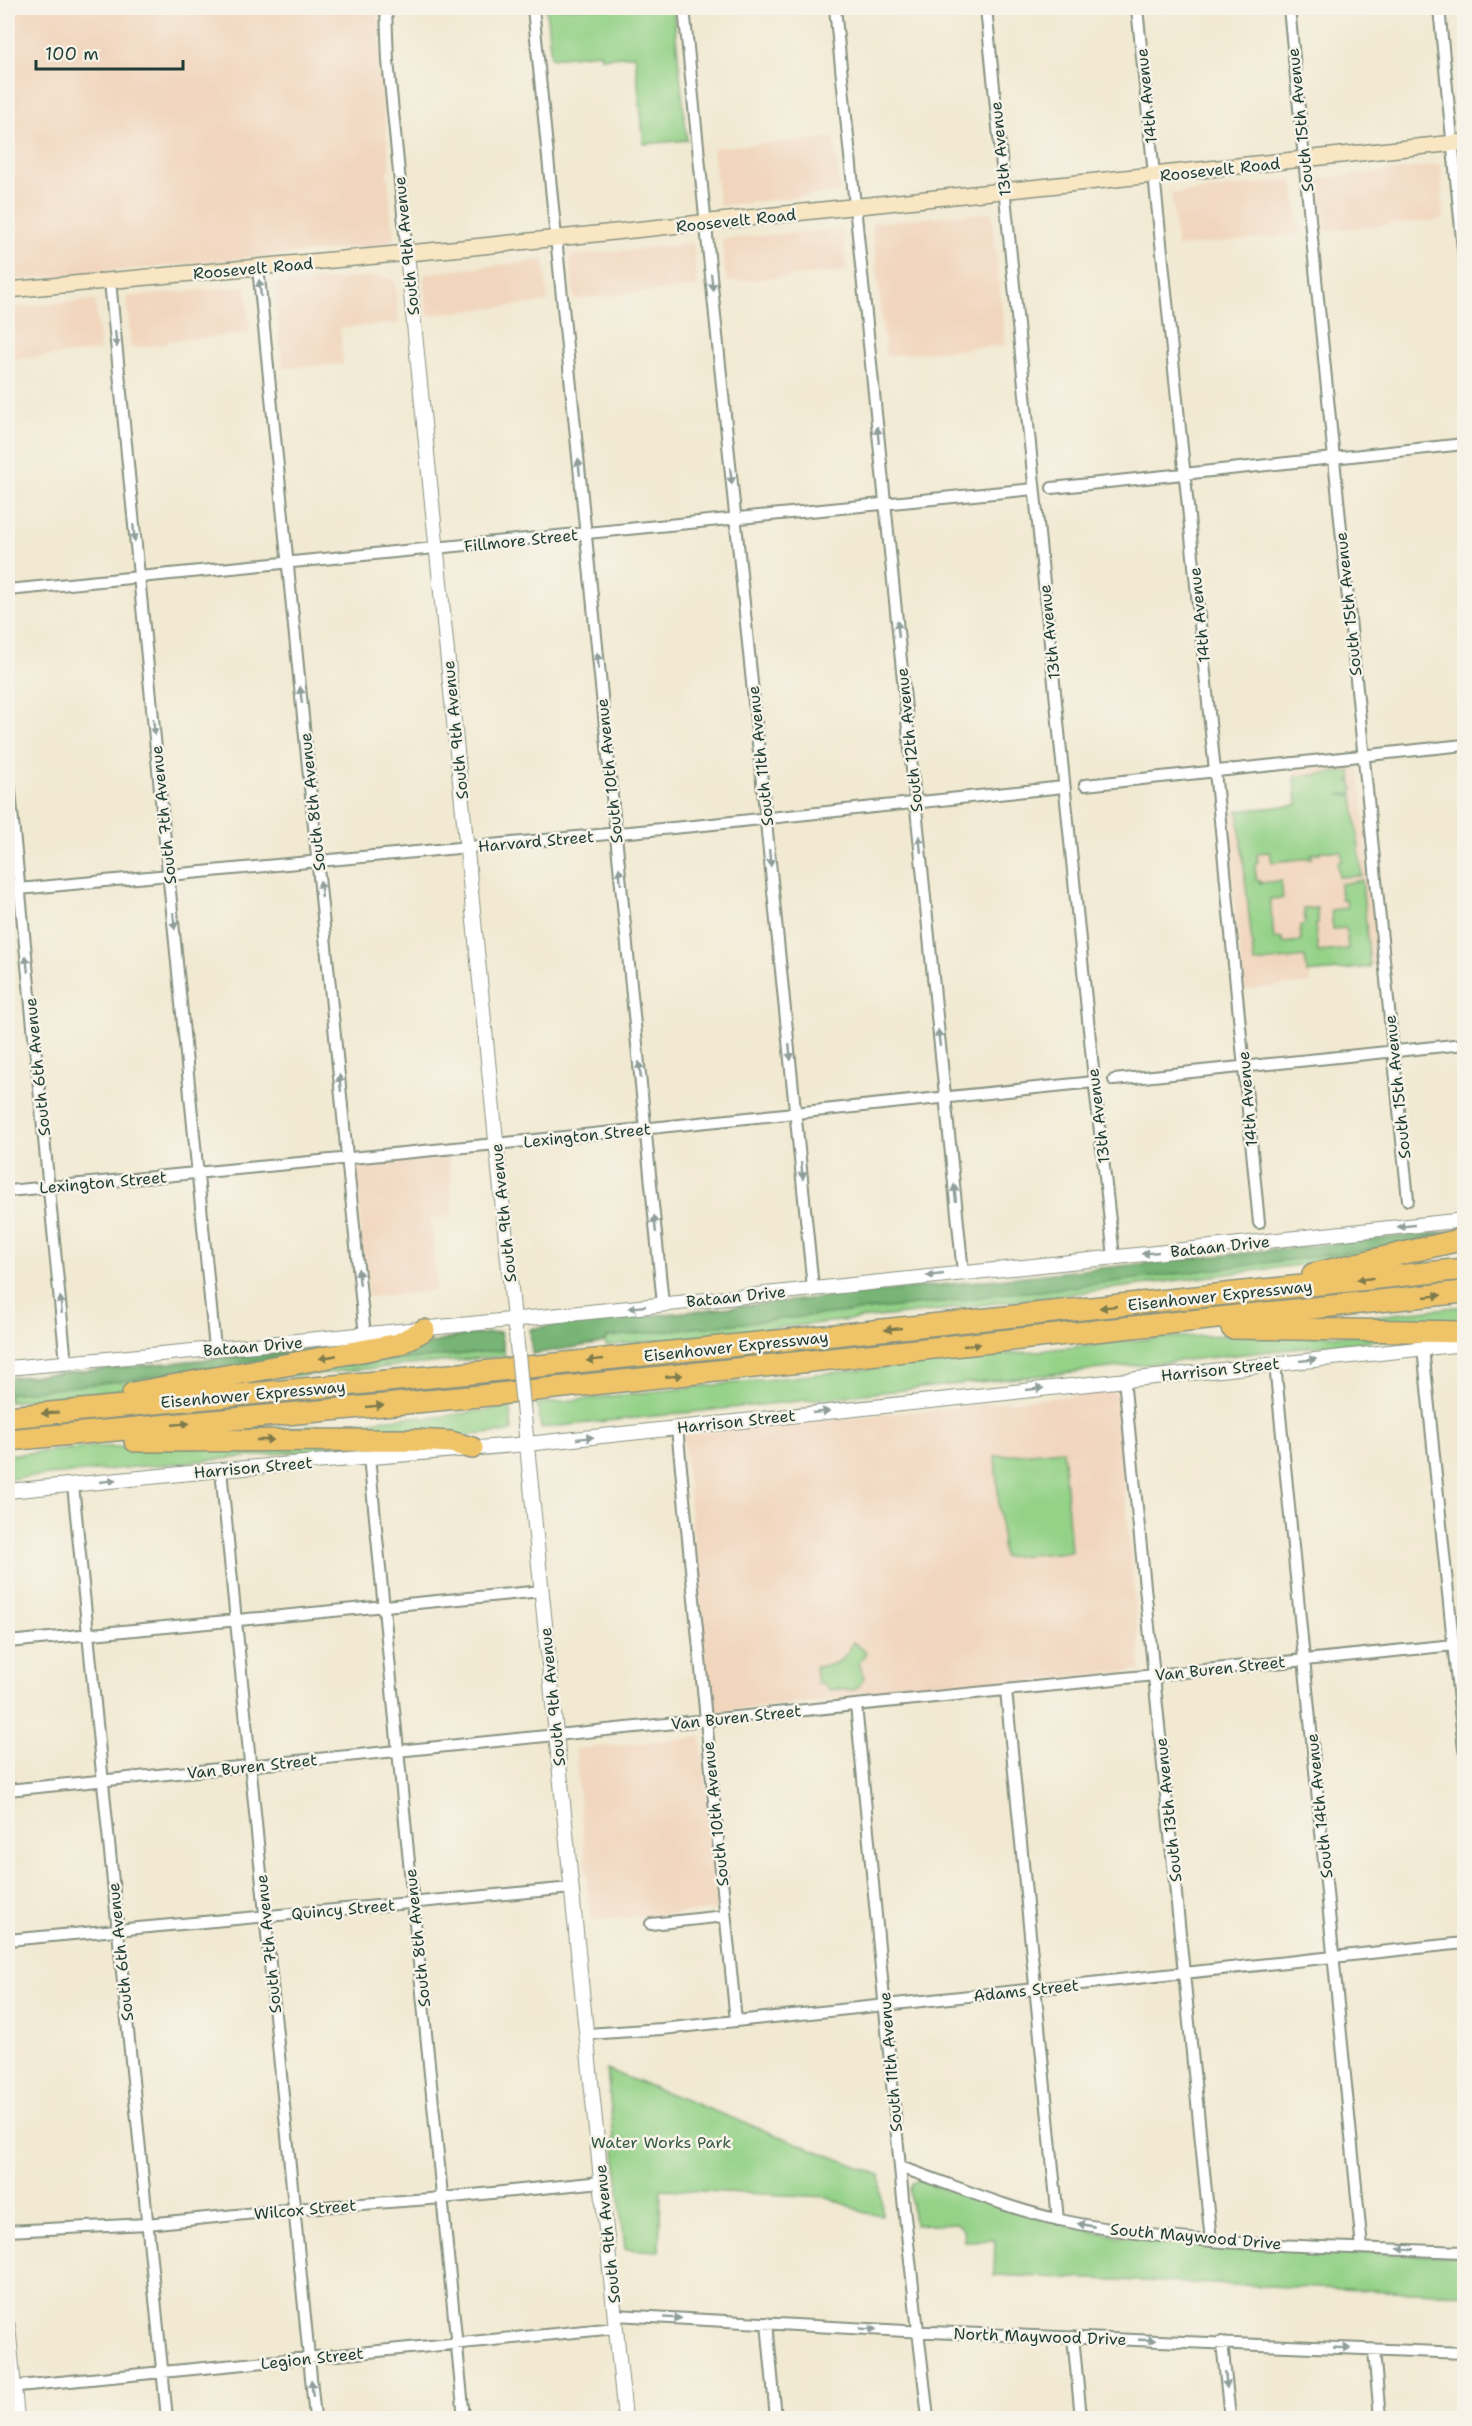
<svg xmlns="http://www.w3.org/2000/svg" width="1472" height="2426" font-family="'Shantell Sans',sans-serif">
<rect width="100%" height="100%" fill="#f7f3e8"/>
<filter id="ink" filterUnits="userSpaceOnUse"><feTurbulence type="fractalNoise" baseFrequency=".0167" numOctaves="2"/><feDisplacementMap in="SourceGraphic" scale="12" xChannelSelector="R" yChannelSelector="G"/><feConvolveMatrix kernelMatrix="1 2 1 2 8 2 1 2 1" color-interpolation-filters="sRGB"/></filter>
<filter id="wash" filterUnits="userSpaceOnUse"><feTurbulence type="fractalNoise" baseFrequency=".008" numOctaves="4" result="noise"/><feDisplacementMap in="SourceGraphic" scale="24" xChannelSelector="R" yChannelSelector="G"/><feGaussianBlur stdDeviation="1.35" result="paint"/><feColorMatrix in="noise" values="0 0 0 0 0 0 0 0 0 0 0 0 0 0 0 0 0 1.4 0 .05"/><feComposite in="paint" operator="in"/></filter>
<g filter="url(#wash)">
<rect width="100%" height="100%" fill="#f1e9d1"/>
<!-- built -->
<path fill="#f1d5bd" d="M 8,8 L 378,8 L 381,82 L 390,168 L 387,172 L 392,224 L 395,228 L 394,237 L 384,245 L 8,281 Z
M 834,138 L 840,192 L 719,206 L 713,148 Z
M 1440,165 L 1444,219 L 1325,231 L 1320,179 Z
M 1293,180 L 1299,234 L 1177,247 L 1171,194 Z
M 992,212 L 1005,345 L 886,356 L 872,223 Z
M 842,229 L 847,271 L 726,282 L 722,239 Z
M 693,244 L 697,287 L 574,299 L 570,256 Z
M 544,260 L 548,302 L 427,315 L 424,276 L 428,273 Z
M 381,276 L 392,280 L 395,283 L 399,323 L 340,328 L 343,364 L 283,368 L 274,284 Z
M 246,286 L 250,334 L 168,341 L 168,344 L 131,348 L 127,297 Z
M 95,300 L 100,351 L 8,360 L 8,308 Z
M 1351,763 L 1359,770 L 1379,965 L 1310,973 L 1311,983 L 1244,990 L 1224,813 L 1297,805 L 1294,769 Z
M 448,1156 L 453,1216 L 431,1218 L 436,1288 L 434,1291 L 368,1297 L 355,1172 L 357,1166 Z
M 1116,1391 L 1141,1670 L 711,1712 L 683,1435 Z
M 701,1737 L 717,1910 L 591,1921 L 575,1749 Z"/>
<!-- green -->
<path fill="#94d288" stroke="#5a885e" stroke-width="1.5" d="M 546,8 L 673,8 L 687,140 L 644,144 L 635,55 L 601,58 L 600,53 L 551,58 Z
M 1351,771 L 1352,779 L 1349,779 L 1349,782 L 1352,782 L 1353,793 L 1338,795 L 1353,795 L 1362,876 L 1339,877 L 1337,862 L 1342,861 L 1341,851 L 1320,851 L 1320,853 L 1311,854 L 1312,858 L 1272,862 L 1270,852 L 1257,853 L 1258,862 L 1255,863 L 1256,880 L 1260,881 L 1260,883 L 1281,881 L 1283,898 L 1270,899 L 1274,939 L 1282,938 L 1283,943 L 1301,941 L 1300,925 L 1305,924 L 1304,909 L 1317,908 L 1318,924 L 1315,925 L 1318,952 L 1348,949 L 1346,928 L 1333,929 L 1331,910 L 1347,908 L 1346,899 L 1341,899 L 1340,884 L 1362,880 L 1370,967 L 1307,973 L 1305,957 L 1254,963 L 1238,811 L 1297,805 L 1295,777 Z
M 1464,1230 L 1361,1257 L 943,1310 L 606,1346 L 605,1342 L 532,1354 L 531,1329 Z
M 1464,1306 L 1464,1326 L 1340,1320 Z
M 500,1332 L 505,1356 L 227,1382 L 401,1351 L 460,1336 Z
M 1251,1334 L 1441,1337 L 1387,1342 L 1386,1339 L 541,1428 L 537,1404 L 1158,1338 Z
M 357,1345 L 372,1345 L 108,1392 L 10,1402 L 8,1399 L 8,1378 Z
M 510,1407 L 512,1430 L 508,1432 L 459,1436 L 246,1432 L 422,1416 L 422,1419 Z
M 406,1444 L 361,1446 L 8,1479 L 8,1455 L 93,1447 Z
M 1063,1450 L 1071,1552 L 1003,1557 L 995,1456 Z
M 853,1642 L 866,1652 L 859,1663 L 864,1678 C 854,1699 846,1686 829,1690 L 824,1684 L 817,1684 L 815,1667 C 837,1665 844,1662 853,1642 Z
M 607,2070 L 880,2175 L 882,2215 L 865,2213 L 828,2197 L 661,2189 L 659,2251 L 625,2249 Z
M 921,2181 C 985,2202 1048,2224 1114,2235 C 1168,2244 1223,2246 1278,2248 C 1340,2251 1402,2254 1464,2257 L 1464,2294 L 994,2275 L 995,2240 L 964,2241 L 963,2230 L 957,2223 L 914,2225 L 910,2189 L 913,2182 Z"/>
<!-- forest -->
<path fill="#77b474" stroke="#4b7854" stroke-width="1.5" d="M 1451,1231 L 1386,1248 L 1039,1291 L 996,1294 L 964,1300 L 608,1337 L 602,1343 L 532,1354 L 530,1330 L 534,1328 Z
M 500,1332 L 504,1350 L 343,1366 L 337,1363 L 401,1351 L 460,1336 Z
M 310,1350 L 306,1353 L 129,1380 L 8,1394 L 8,1378 Z"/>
</g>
<g filter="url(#ink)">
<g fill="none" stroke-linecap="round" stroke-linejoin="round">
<defs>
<path id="minor" d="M 386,8 L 388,61 L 407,254
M 533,8 L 663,1304
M 684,8 L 813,1288
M 835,8 L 963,1273
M 986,8 L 1093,1069 L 1114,1257
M 1137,8 L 1221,830 L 1259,1223
M 1289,8 L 1408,1200
M 1439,8 L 1464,259
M 258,267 L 365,1336
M 110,281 L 215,1349
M 1052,488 L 1464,444
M 8,590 L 1034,489
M 8,771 L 66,1363
M 1085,785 L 1464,745
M 8,890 L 694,826 L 1064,787
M 1114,1080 L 1464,1044
M 8,1191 L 496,1144 L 1094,1082
M 1423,1348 L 1464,1750
M 1275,1364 L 1362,2248
M 1124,1379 L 1211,2241
M 677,1428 L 736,2021
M 369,1457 L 464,2418
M 221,1470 L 315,2418
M 73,1485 L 167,2418
M 8,1642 L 542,1591
M 1006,1690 L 1058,2220
M 856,1705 L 903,2199 L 928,2418
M 8,1790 L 1464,1644
M 651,1924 L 725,1916
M 8,1940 L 572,1888
M 587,2034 L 662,2029 L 1464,1943
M 900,2167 C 953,2185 1005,2208 1060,2220 C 1192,2248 1330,2246 1464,2252
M 8,2231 L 147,2224 L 294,2209 L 443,2198 L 601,2182
M 615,2315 L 905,2331 L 1464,2353
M 767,2323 L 776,2418
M 1073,2337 L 1081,2418
M 1222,2342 L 1230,2418
M 1374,2350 L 1380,2418
M 8,2387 L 616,2328"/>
<path id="tertiary" d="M 407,254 L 515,1329
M 8,1368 C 494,1324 979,1272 1464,1220
M 525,1426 L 625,2418
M 8,1491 L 221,1470 L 527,1444 L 1464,1344
M 8,2326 L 17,2418"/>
<path id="secondary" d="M 8,290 L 473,247 L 1464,142"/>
<path id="motorway" d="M 1313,1274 L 1464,1239
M 1232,1328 L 1464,1332
M 133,1393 L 399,1344 L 424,1330
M 8,1417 L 471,1373 L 1464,1269
M 8,1440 L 480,1396 L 1464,1292
M 135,1441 L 415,1440 L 451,1442 L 472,1448"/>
</defs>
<!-- minor casing -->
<use href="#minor" stroke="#889382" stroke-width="14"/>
<!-- tertiary casing -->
<use href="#tertiary" stroke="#889382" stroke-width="16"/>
<!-- secondary casing -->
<use href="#secondary" stroke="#889382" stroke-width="18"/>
<!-- motorway casing -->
<use href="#motorway" stroke="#889382" stroke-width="24"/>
<!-- minor -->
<use href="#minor" stroke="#fff" stroke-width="10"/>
<!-- tertiary -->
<use href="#tertiary" stroke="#fff" stroke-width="14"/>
<!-- secondary -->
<use href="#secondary" stroke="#f9e7c3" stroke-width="15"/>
<!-- motorway -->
<use href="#motorway" stroke="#efc469" stroke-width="21"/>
<defs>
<path id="tertiary-bridge" d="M 516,1334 L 525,1426"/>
</defs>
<!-- tertiary-bridge casing -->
<use href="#tertiary-bridge" stroke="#889382" stroke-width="16" stroke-linecap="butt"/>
<!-- tertiary-bridge -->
<use href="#tertiary-bridge" stroke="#fff" stroke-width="14"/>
</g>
<!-- one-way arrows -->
<defs><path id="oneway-solid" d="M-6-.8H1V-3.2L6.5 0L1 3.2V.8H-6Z" transform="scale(1.5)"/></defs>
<g fill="#8f9e9a">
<use href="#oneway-solid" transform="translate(712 282) rotate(84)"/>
<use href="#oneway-solid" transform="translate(260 288) rotate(-96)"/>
<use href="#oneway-solid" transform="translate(116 339) rotate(84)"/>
<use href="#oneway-solid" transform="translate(878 435) rotate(-96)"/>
<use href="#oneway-solid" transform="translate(579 467) rotate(-96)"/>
<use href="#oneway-solid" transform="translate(731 476) rotate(84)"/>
<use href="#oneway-solid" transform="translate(134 533) rotate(85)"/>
<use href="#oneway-solid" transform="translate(898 629) rotate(-96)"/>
<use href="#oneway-solid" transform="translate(598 661) rotate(-96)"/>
<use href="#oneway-solid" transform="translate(301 695) rotate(-96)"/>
<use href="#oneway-solid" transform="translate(154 727) rotate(84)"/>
<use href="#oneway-solid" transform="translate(920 844) rotate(-96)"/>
<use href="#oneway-solid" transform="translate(770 858) rotate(84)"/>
<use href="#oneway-solid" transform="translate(620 876) rotate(-96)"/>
<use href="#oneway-solid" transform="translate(321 889) rotate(-96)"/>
<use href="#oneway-solid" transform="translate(174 921) rotate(85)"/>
<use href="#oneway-solid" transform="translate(27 964) rotate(-96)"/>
<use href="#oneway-solid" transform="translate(939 1038) rotate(-96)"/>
<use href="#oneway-solid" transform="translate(790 1052) rotate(84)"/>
<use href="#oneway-solid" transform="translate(640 1070) rotate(-96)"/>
<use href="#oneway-solid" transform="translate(340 1083) rotate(-96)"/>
<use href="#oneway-solid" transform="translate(802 1171) rotate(84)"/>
<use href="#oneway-solid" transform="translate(955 1193) rotate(-96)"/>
<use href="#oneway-solid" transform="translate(655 1224) rotate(-96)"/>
<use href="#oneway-solid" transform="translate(1406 1226) rotate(174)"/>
<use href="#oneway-solid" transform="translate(1150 1253) rotate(174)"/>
<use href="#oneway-solid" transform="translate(935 1275) rotate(174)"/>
<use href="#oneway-solid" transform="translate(359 1277) rotate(-96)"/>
<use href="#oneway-solid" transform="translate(61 1305) rotate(-95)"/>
<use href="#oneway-solid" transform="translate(637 1307) rotate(173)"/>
<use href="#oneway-solid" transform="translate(1308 1360) rotate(-6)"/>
<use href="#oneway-solid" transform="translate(1035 1389) rotate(-6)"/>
<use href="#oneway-solid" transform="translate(821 1412) rotate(-6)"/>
<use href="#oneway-solid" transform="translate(585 1438) rotate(-6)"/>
<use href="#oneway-solid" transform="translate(108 1481) rotate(-6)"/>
<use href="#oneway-solid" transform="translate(1086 2225) rotate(-169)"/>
<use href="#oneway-solid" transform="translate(1406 2249) rotate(-178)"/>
<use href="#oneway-solid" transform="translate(673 2318) rotate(3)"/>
<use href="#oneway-solid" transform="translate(868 2329) rotate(3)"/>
<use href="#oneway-solid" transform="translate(1147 2340) rotate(2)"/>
<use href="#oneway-solid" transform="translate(1342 2348) rotate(3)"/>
<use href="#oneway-solid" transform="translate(1226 2380) rotate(84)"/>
<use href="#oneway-solid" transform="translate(312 2388) rotate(-96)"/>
</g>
<g fill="#7d7a4c">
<use href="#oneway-solid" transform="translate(1365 1279) rotate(174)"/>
<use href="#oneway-solid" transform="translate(1433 1296) rotate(-6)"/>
<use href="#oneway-solid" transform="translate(1108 1307) rotate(174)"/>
<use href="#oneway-solid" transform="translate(893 1329) rotate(174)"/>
<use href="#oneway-solid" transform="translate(972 1345) rotate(-6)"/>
<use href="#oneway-solid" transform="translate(328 1357) rotate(169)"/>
<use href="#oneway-solid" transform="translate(595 1360) rotate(174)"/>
<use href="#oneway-solid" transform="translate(674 1376) rotate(-6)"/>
<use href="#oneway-solid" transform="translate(375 1406) rotate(-6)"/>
<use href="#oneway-solid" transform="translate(50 1413) rotate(175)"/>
<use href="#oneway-solid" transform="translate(181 1424) rotate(-5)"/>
<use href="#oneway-solid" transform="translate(265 1440)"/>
</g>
</g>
<g text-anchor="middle" stroke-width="5" stroke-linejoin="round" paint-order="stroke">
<!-- street labels -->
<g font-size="16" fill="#1f3d34" stroke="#f7f3e8">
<text transform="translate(1146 96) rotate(-96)" y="6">14th Avenue</text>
<text transform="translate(1300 120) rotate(-96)" y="6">South 15th Avenue</text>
<text transform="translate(1000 149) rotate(-96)" y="6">13th Avenue</text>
<text transform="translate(1220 169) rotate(-6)" y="6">Roosevelt Road</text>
<text transform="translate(736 220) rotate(-6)" y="6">Roosevelt Road</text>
<text transform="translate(406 246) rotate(-96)" y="6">South 9th Avenue</text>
<text transform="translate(253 268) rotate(-5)" y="6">Roosevelt Road</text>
<text transform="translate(521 540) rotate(-6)" y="6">Fillmore Street</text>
<text transform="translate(1348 604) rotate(-96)" y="6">South 15th Avenue</text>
<text transform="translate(1199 615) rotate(-96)" y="6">14th Avenue</text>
<text transform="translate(1049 632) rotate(-96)" y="6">13th Avenue</text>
<text transform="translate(455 730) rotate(-96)" y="6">South 9th Avenue</text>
<text transform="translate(909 740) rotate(-96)" y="6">South 12th Avenue</text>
<text transform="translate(760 756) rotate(-96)" y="6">South 11th Avenue</text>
<text transform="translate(609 771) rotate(-96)" y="6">South 10th Avenue</text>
<text transform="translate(312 802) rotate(-96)" y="6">South 8th Avenue</text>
<text transform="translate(163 815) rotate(-96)" y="6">South 7th Avenue</text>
<text transform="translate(536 841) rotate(-5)" y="6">Harvard Street</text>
<text transform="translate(37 1067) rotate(-96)" y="6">South 6th Avenue</text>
<text transform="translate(1397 1087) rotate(-96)" y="6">South 15th Avenue</text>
<text transform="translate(1247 1099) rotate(-95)" y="6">14th Avenue</text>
<text transform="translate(1098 1116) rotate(-97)" y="6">13th Avenue</text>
<text transform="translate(587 1135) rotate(-6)" y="6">Lexington Street</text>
<text transform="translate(103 1182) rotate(-5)" y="6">Lexington Street</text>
<text transform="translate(503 1213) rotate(-96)" y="6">South 9th Avenue</text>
<text transform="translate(1220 1246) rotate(-6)" y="6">Bataan Drive</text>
<text transform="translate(1220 1295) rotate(-6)" y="6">Eisenhower Expressway</text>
<text transform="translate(736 1296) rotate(-6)" y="6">Bataan Drive</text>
<text transform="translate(253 1346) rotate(-5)" y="6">Bataan Drive</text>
<text transform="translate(736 1346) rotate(-6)" y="6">Eisenhower Expressway</text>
<text transform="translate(1220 1369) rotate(-6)" y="6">Harrison Street</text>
<text transform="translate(253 1394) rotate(-5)" y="6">Eisenhower Expressway</text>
<text transform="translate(736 1421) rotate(-6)" y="6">Harrison Street</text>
<text transform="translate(253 1467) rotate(-5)" y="6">Harrison Street</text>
<text transform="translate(1220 1668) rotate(-6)" y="6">Van Buren Street</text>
<text transform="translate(552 1697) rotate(-96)" y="6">South 9th Avenue</text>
<text transform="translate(736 1717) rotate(-6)" y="6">Van Buren Street</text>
<text transform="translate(252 1766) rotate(-6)" y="6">Van Buren Street</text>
<text transform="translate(1319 1806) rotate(-96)" y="6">South 14th Avenue</text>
<text transform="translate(1168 1810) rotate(-96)" y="6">South 13th Avenue</text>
<text transform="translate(715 1814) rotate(-96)" y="6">South 10th Avenue</text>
<text transform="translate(343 1909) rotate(-5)" y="6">Quincy Street</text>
<text transform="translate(417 1938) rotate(-96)" y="6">South 8th Avenue</text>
<text transform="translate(268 1944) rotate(-96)" y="6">South 7th Avenue</text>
<text transform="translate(120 1952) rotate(-96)" y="6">South 6th Avenue</text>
<text transform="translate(1026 1990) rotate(-6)" y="6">Adams Street</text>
<text transform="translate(890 2062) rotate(-95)" y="6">South 11th Avenue</text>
<text transform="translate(305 2209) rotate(-5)" y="6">Wilcox Street</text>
<text transform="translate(607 2234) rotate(-96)" y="6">South 9th Avenue</text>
<text transform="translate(1196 2236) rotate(5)" y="6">South Maywood Drive</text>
<text transform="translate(1040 2336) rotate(2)" y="6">North Maywood Drive</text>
<text transform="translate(312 2358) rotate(-6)" y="6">Legion Street</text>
</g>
<!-- park labels -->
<g font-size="16" fill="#365b45" stroke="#f7f3e8">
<text x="661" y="2148">Water Works Park</text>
</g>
</g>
<!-- margin -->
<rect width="1472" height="2426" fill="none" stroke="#f7f3e8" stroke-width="30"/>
<!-- scale -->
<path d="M36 60v9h147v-9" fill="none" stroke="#1f3d34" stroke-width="3"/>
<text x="45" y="60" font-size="18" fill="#1f3d34" stroke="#f7f3e8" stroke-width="4.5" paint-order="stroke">100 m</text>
</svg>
